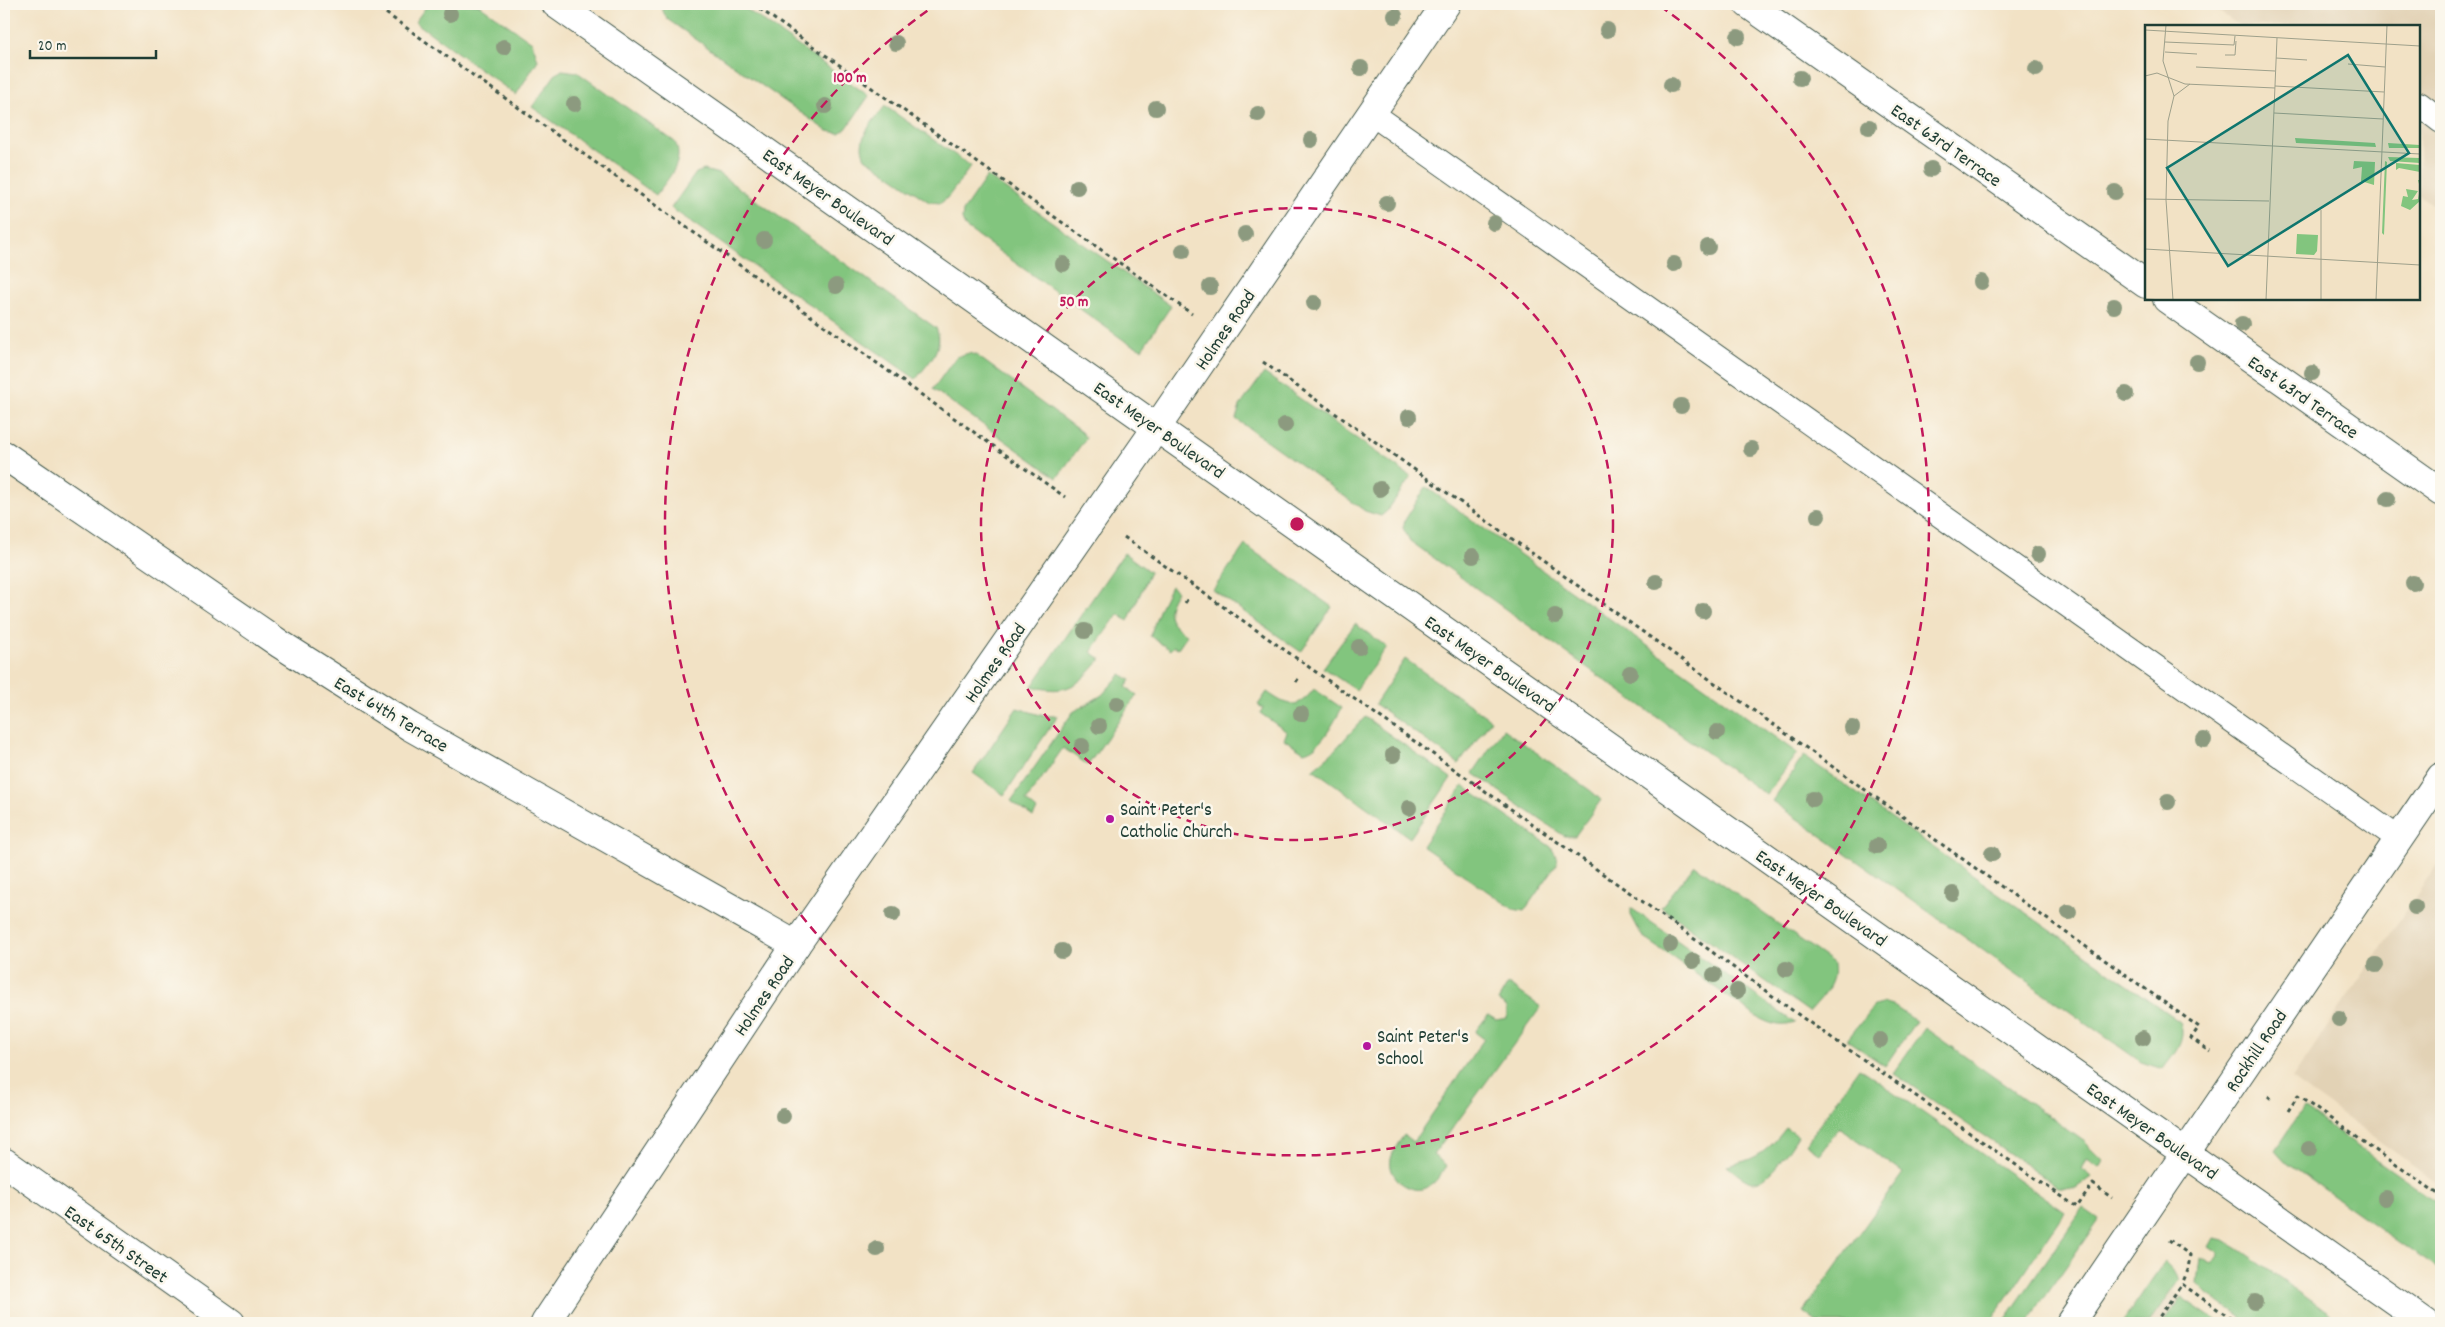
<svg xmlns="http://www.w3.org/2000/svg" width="2445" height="1327" font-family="Dekko,sans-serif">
<rect width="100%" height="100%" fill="#fbf7ec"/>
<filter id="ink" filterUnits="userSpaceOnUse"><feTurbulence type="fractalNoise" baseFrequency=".02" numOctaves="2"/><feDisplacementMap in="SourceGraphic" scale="10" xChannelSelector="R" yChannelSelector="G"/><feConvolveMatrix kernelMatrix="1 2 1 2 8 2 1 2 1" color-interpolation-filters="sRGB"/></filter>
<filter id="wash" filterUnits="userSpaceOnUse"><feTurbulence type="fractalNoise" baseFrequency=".0096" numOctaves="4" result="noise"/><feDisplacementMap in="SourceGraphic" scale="20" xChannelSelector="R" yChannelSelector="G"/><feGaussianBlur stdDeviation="1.12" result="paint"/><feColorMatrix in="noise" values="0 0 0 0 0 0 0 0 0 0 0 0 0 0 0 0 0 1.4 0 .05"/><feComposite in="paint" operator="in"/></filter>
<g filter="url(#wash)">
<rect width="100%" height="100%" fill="#f2e2c5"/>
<!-- built -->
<path fill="#e2d2b5" d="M 2208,4 L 2441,4 L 2441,211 L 2419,195 L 2419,26 L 2240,26 Z
M 2441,859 L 2441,1185 L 2292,1079 Z
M 2164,1262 L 2180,1279 L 2172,1290 L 2219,1323 L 2122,1323 Z"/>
<!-- green -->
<path fill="#82c57e" stroke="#508159" d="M 428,4 L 478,4 L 532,42 L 538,60 L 516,95 L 415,22 Z
M 663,4 L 739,4 L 869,96 L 846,129 L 839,133 L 827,131 L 667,19 L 663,11 Z
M 562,70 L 577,72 L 675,142 C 685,163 668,178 656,195 L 532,107 L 555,75 Z
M 885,106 L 971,166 L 948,197 L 941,203 L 929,202 L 865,158 C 855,138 873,122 885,106 Z
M 704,170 L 719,174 L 936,328 C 945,348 928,363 916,379 L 671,208 L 696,173 Z
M 987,176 L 1171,306 L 1142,349 L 1125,341 L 965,227 L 962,219 L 963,211 Z
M 969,353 L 976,355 L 1081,432 L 1086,438 L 1057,478 L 933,389 L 956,357 Z
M 1264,373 L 1411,477 L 1387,511 L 1381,516 L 1365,511 L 1236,419 L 1240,406 Z
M 1426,487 L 1797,753 L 1766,795 L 1410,541 L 1403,528 L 1405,520 Z
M 1245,545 L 1332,607 L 1301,652 L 1213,590 Z
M 1124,553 L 1150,572 L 1128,621 L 1118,614 L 1091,652 L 1101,659 C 1079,685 1067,696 1032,686 Z
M 1171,586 L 1177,591 C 1163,613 1167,621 1187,635 L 1178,648 L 1174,646 L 1170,650 L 1150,636 L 1160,608 Z
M 1355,624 L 1387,647 L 1356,690 L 1323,668 Z
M 1405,659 L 1491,720 L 1459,764 L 1375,704 Z
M 1121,674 L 1131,680 L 1126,687 L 1137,695 L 1088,765 L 1063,748 L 1026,801 L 1037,810 L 1033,817 L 1011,801 L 1073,712 L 1102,695 Z
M 1314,689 L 1342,708 C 1333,723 1322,748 1304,752 L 1284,739 L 1287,732 L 1260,713 L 1263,708 L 1258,705 L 1267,692 C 1287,706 1297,711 1314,689 Z
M 1017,708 L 1044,716 L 1058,716 L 1004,795 L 973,773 Z
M 1365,717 L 1451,778 L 1410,838 L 1313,769 L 1330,755 Z
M 1503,729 L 1591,791 L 1601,800 L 1575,836 L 1564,836 L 1473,773 Z
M 1804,756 L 2180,1022 C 2187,1041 2174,1054 2163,1069 L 2141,1062 L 1772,801 Z
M 1463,786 L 1551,847 L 1557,858 L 1557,864 L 1524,911 L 1513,909 L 1422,846 Z
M 1695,865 L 1832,962 C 1839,982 1821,998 1809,1012 L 1661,907 Z
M 1631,908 L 1795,1023 C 1780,1028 1770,1024 1757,1017 L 1642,936 L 1631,915 Z
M 1508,984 L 1541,1007 L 1433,1155 L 1447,1166 C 1441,1174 1435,1184 1426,1188 C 1409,1195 1387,1176 1391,1159 C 1393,1150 1399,1142 1404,1135 L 1413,1142 L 1484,1039 L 1475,1032 L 1488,1015 L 1496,1020 L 1507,1018 L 1507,1007 L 1498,1001 Z
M 1885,1003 L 1892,1005 L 1916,1021 L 1885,1066 L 1847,1040 L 1874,1006 Z
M 1925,1028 L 2085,1142 L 2103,1160 L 2099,1167 L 2087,1159 L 2082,1169 L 2091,1177 L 2076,1188 L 2058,1187 L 1893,1073 Z
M 1859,1068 L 2065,1212 L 1990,1323 L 1818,1323 L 1803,1312 L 1903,1173 L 1840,1127 L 1820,1154 L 1806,1144 Z
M 2303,1108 L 2441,1205 L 2441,1272 L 2287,1163 L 2275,1150 Z
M 1786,1128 L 1798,1136 C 1790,1148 1769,1182 1754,1182 C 1745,1182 1734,1171 1727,1166 C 1757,1159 1767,1152 1786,1128 Z
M 2083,1208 L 2099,1219 L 2027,1323 L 2003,1323 Z
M 2214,1238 L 2224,1240 L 2239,1249 L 2344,1323 L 2248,1323 L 2208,1295 L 2198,1283 L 2201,1258 L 2212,1264 L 2219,1254 L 2209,1247 Z
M 2164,1262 L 2180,1279 L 2149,1323 L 2122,1323 Z
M 2181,1297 L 2219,1323 L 2162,1323 Z"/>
</g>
<g filter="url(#ink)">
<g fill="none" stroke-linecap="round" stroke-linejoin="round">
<defs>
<path id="service" d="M 2419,104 L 2441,121
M 1371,113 L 2399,839"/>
<path id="minor" d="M 1748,4 L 2146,284
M 2167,299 L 2441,492
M 4,455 L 280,644 L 409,726 L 796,945
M 4,1162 L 231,1323"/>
<path id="secondary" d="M 556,4 L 2426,1323
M 545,1323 L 796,945 L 1157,427 L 1446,4
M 2070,1323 L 2441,777"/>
</defs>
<!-- service casing -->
<use href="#service" stroke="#3f564a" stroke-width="26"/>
<!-- minor casing -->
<use href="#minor" stroke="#3f564a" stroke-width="30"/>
<!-- secondary casing -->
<use href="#secondary" stroke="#3f564a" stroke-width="30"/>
<!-- path -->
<path stroke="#3f564a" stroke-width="3" stroke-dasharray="4 4" stroke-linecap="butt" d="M 373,4 L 1065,497
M 753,4 L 1192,314
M 1263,362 L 2199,1027 L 2191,1038 L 2210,1051
M 1124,537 L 1653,909 L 1803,1018 L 2077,1207 L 2093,1184 L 2112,1198
M 1185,603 L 1189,597
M 1296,682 L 1300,676
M 2268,1096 L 2274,1101
M 2288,1111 L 2298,1096 L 2441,1196
M 2169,1240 L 2190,1255 L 2188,1270 L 2182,1284
M 2155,1323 L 2182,1284 L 2237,1323"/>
<!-- service -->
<use href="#service" stroke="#fff" stroke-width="24"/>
<!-- minor -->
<use href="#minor" stroke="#fff" stroke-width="28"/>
<!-- secondary -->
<use href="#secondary" stroke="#fff" stroke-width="28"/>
</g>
<!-- trees -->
<g fill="#8c9a7f">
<circle cx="450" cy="14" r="8"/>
<circle cx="1395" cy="16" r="8"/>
<circle cx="1607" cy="30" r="8"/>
<circle cx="1738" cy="37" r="8"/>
<circle cx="896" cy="43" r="8"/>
<circle cx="504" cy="47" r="8"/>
<circle cx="1361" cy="68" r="8"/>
<circle cx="2036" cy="69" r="8"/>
<circle cx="1800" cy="78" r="8"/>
<circle cx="1671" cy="85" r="8"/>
<circle cx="574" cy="104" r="8"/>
<circle cx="825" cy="106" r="8"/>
<circle cx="1156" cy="108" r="8"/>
<circle cx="1258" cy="114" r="8"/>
<circle cx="1869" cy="127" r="8"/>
<circle cx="1311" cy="140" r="8"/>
<circle cx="1931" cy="169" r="8"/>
<circle cx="1077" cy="187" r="8"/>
<circle cx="2115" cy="192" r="8"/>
<circle cx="1387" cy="203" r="8"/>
<circle cx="1494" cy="223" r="8"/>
<circle cx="1245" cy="234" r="8"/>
<circle cx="764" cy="240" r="8"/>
<circle cx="1708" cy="247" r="8"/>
<circle cx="1183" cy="251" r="8"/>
<circle cx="1063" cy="264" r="8"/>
<circle cx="1674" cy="264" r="8"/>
<circle cx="1981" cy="282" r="8"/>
<circle cx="836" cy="286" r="8"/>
<circle cx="1210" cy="287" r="8"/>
<circle cx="1314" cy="303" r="8"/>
<circle cx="2114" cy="306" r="8"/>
<circle cx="2242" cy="324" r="8"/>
<circle cx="2197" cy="362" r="8"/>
<circle cx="2312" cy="373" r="8"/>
<circle cx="2126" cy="394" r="8"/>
<circle cx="1681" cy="406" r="8"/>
<circle cx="1409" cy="417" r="8"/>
<circle cx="1285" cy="425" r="8"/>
<circle cx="1751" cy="449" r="8"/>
<circle cx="1380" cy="489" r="8"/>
<circle cx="2388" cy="499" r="8"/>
<circle cx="1818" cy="516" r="8"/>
<circle cx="2038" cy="554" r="8"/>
<circle cx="1473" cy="556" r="8"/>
<circle cx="1656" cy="582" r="8"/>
<circle cx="2413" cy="583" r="8"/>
<circle cx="1703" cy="611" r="8"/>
<circle cx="1555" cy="616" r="8"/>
<circle cx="1085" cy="631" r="8"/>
<circle cx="1359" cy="647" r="8"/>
<circle cx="1630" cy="673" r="8"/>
<circle cx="1117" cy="704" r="8"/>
<circle cx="1301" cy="714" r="8"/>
<circle cx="1099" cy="726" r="8"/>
<circle cx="1852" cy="728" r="8"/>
<circle cx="1717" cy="732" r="8"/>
<circle cx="2204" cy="740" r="8"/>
<circle cx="1082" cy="746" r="8"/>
<circle cx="1393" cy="755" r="8"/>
<circle cx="1813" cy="799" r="8"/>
<circle cx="2168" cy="802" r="8"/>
<circle cx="1409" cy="808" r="8"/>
<circle cx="1877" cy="846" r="8"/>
<circle cx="1992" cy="854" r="8"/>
<circle cx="1953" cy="894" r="8"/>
<circle cx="2415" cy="907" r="8"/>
<circle cx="2069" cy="912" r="8"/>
<circle cx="893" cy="914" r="8"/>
<circle cx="1670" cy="945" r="8"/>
<circle cx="1062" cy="951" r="8"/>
<circle cx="1693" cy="961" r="8"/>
<circle cx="2376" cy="965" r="8"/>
<circle cx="1786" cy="969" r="8"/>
<circle cx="1714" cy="975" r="8"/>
<circle cx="1737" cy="991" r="8"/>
<circle cx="2339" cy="1019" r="8"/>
<circle cx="2143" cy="1038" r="8"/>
<circle cx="1880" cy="1040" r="8"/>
<circle cx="783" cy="1116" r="8"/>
<circle cx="2309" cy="1149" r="8"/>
<circle cx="2385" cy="1198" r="8"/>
<circle cx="877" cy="1249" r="8"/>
<circle cx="2255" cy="1302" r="8"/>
</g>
</g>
<!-- distance rings -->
<g fill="none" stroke="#c2185b" stroke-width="2.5" stroke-dasharray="9 6">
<circle cx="1297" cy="524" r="316"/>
<path d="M1660 6A632 632 0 1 1 934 6"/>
</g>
<!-- markers -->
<g fill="#b5179e" stroke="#fbf7ec" stroke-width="2">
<circle cx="1110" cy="819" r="5"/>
<circle cx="1367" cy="1046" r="5"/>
</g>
<g text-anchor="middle" stroke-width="5" stroke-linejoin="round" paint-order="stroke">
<!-- street labels -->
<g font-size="19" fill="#1f3d34" stroke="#fbf7ec">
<text transform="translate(1947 144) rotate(35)" y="7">East 63rd Terrace</text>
<text transform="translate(829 196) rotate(35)" y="7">East Meyer Boulevard</text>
<text transform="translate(1224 329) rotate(-56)" y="7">Holmes Road</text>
<text transform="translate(2304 396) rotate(35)" y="7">East 63rd Terrace</text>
<text transform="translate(1160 429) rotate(35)" y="7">East Meyer Boulevard</text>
<text transform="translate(994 662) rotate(-55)" y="7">Holmes Road</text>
<text transform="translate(1491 663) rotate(35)" y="7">East Meyer Boulevard</text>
<text transform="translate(392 713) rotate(31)" y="7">East 64th Terrace</text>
<text transform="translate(1822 897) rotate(35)" y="7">East Meyer Boulevard</text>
<text transform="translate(763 995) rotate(-56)" y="7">Holmes Road</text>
<text transform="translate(2255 1050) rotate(-56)" y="7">Rockhill Road</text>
<text transform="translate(2153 1130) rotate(35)" y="7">East Meyer Boulevard</text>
<text transform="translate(117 1243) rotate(35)" y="7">East 65th Street</text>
</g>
<!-- poi labels -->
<g font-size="19" fill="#1f3d34" stroke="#fbf7ec" text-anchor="start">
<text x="1120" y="815">Saint Peter's<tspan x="1120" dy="22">Catholic Church</tspan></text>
<text x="1377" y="1042">Saint Peter's<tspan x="1377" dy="22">School</tspan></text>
</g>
</g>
<!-- overview -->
<g transform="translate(2145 25)">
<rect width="275" height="275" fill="#f2e2c5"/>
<path d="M 150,113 L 230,118 L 231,122 L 151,118 ZM 243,118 L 275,120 L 274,123 L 244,123 ZM 243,132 L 275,133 L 275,138 L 245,136 ZM 209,136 L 230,137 L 229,160 L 216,156 L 217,142 L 208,144 ZM 240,136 L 242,137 L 239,210 L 237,208 ZM 251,138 L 275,140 L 275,147 L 254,143 L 251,145 ZM 273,155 L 275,155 L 275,176 L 265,185 L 256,181 L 258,171 L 263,172 L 261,164 L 273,166 L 267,175 L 273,174 L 275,163 ZM 152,209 L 173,210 L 172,226 L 169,230 L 151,229 Z" fill="#82c57e"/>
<path fill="none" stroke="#9ea08b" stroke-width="1" d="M 21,0 L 18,36 L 29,71M 0,5 L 275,21M 20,17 L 89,20 L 90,11M 20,27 L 52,29M 80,30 L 90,30 L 91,16M 131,33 L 162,35M 203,39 L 240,42M 51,42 L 130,46M 0,51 L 12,48 L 40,59 L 130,63M 130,61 L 239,67M 129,88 L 238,94M 0,114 L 275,129M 0,174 L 124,176M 0,224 L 275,240M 0,274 L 20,275M 28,275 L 21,175 L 23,96 L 29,71 L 45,59M 121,275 L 132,13M 176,275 L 176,185M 231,275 L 242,0"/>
<path fill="#0f766e" fill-opacity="0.15" stroke="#0f766e" stroke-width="2.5" d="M 203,30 L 264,128 L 83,241 L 22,143 Z"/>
<rect width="275" height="275" fill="none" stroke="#1f3d34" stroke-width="2.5"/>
</g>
<circle cx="1297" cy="524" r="8" fill="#c2185b" stroke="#fbf7ec" stroke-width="2.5"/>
<g font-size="15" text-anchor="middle" font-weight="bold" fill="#c2185b" stroke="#fbf7ec" stroke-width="5" stroke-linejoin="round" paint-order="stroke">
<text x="850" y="82">100 m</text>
<text x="1074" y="306">50 m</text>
</g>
<!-- margin -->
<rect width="2445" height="1327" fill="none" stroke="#fbf7ec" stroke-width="20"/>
<!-- scale -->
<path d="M30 50v8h126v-8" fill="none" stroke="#1f3d34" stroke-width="2.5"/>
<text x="38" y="50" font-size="15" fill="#1f3d34" stroke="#fbf7ec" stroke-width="4" paint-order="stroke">20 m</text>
</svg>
